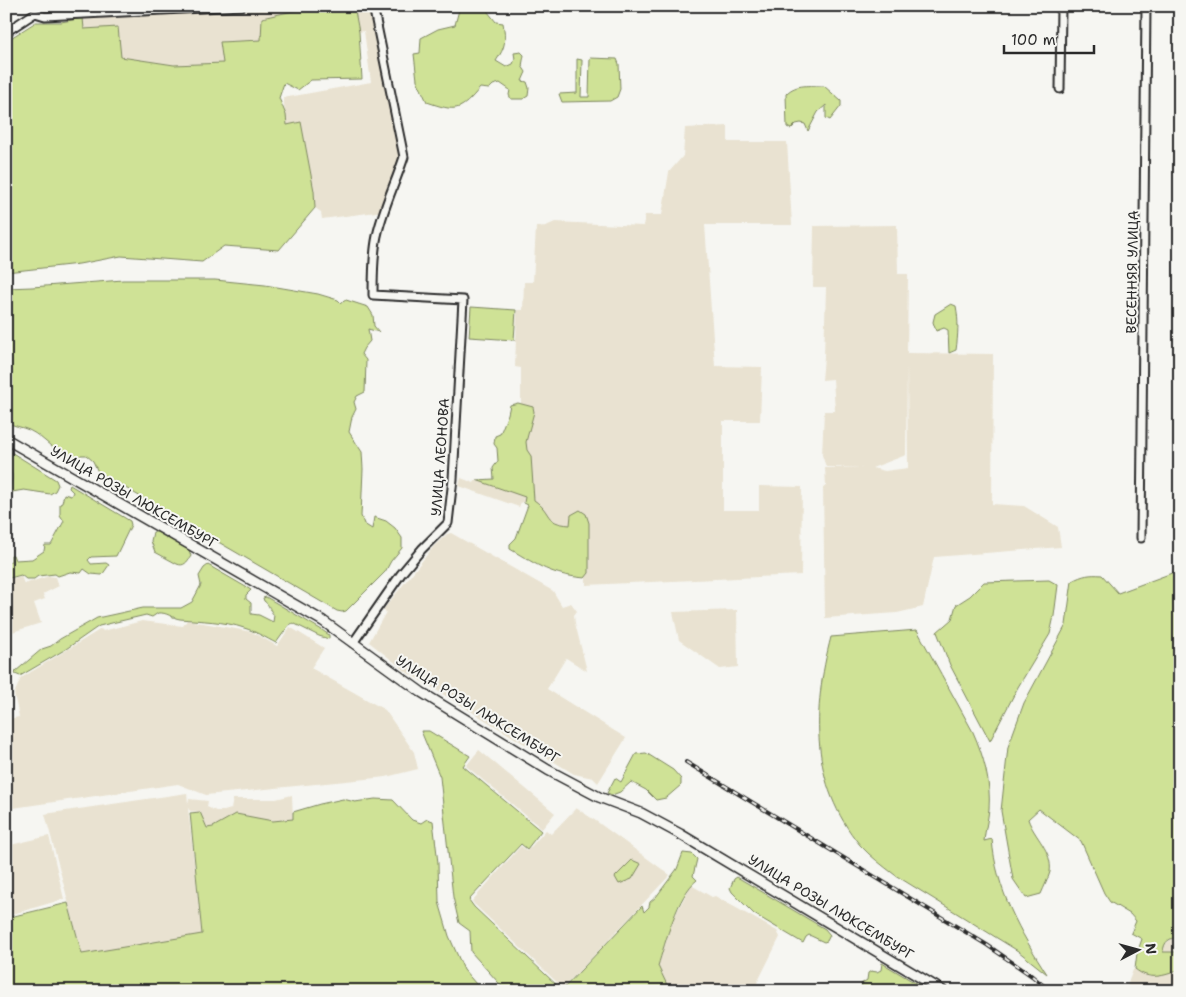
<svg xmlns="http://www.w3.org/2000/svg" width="1186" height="997" font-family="'Shantell Sans',sans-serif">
<rect width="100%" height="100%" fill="#f6f6f2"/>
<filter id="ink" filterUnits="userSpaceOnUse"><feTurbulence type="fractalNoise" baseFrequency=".02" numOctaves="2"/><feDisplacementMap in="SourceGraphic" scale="10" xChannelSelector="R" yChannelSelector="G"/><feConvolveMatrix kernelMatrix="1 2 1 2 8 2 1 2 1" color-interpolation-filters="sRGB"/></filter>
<g filter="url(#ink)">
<!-- built -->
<path fill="#e9e2d1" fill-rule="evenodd" d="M 41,6 L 242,6 L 35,13 Z
M 260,6 L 315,6 L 262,18 L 262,40 L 221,42 L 223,63 L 174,65 L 121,57 L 83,29 L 83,18 L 86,18 L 258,10 Z
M 354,6 L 375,6 L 404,157 L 384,211 L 322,219 L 321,212 L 315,208 L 314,191 L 301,122 L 287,126 L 283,98 L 371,82 L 364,31 L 359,32 Z
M 728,126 L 728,142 L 787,142 L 792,225 L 705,225 L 715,366 L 762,367 L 760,421 L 723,421 L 723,510 L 759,510 L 759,486 L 802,487 L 801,575 L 586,585 L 586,574 L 537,515 L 526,497 L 524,502 L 521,502 L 519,507 L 459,486 L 461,478 L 474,483 L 476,480 L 521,495 L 521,368 L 515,367 L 517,310 L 523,310 L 524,282 L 533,282 L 536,227 L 546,226 L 555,222 L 643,226 L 645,215 L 662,215 L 669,172 L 683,156 L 685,128 Z
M 897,225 L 898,274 L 908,274 L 907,353 L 993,354 L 992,504 L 1024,506 L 1058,527 L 1061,547 L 934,557 L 923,607 L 897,613 L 825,618 L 823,487 L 826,486 L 825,468 L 864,468 L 826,467 L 822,455 L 824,411 L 835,411 L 833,379 L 822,380 L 824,357 L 826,287 L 813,287 L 814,226 ZM 907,365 L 908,468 L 885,471 L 872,468 L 906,455 Z
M 451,533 L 553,591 L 562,606 L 571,603 L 577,611 L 574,615 L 575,623 L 587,671 L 566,658 L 547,689 L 626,738 L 598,783 L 593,778 L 574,774 L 408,673 L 369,642 L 386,612 L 383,610 L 434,546 L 447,534 Z
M 21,576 L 24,584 L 49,576 L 56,577 L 59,586 L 43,594 L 45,599 L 34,603 L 41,623 L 6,634 L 6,580 Z
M 737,610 L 738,667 L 720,669 L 679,640 L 673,612 Z
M 187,620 L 252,632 L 277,646 L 290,627 L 324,648 L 311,668 L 385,710 L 414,752 L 418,769 L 386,777 L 206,795 L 178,784 L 6,809 L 6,726 L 10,726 L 9,719 L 19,717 L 14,694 L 21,678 L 101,629 L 103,631 L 142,621 L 183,626 Z
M 479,750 L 555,813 L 542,829 L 466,766 Z
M 187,793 L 188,803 L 189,799 L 208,801 L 207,807 L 216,811 L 224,811 L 231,809 L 233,799 L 276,799 L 292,795 L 293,819 L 273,821 L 236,814 L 213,827 L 207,828 L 200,812 L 190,811 L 188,808 L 202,934 L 82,954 L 45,814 Z
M 576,808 L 596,821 L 670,875 L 563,988 L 474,904 L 472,901 L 521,846 L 527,851 L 546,830 L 551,834 Z
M 49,836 L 64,899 L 6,916 L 6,846 Z
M 691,885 L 712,897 L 715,896 L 777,931 L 780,937 L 753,991 L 670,991 L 658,966 L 671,923 Z
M 1180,932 L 1180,991 L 1127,991 L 1128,983 L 1133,970 Z"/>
<!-- green -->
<path fill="#cfe296" stroke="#7d8660" d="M 315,6 L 354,6 L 359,32 L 362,79 L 311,80 L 298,90 L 284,83 L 279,98 L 286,115 L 287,125 L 301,122 L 314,191 L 315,208 L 279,250 L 224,246 L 202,262 L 121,256 L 79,264 L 6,272 L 6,41 L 36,22 L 61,22 L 83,18 L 84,29 L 118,27 L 121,57 L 174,65 L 223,63 L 220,42 L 261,40 L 262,18 Z
M 460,6 L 487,6 L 488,12 L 496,22 L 503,23 C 506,41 506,46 496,61 L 506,67 L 513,64 L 515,59 L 514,53 L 521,52 L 524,55 L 522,66 L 526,72 L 522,81 L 527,82 L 529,88 L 528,96 L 523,99 L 511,99 L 509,95 L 510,90 L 500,83 L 493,85 L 489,89 L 480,88 C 460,112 456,112 427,102 L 417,80 L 414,54 L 420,53 L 421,38 L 438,29 L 455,25 Z
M 590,58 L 617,59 L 619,64 L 620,89 L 617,97 L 610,101 L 562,102 L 559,94 L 577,93 L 577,59 L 582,60 L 581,97 L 589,97 Z
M 824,86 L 841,101 L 841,106 L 830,120 L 826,118 L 826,105 L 818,112 L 808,131 L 805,124 L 801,123 L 796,124 L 791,129 L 787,127 L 786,94 C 796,83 811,86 824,86 Z
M 123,280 L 215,280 L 265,285 L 318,294 L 338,300 L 341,303 L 346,300 L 368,307 L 373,315 L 374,326 L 379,332 L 368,329 L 370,341 L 364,348 L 361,354 L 366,360 L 365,392 L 357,396 L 354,402 L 356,409 L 352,417 L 349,432 L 362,452 L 363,469 L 361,516 L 364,524 L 372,529 L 374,517 L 386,521 L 395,528 L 402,538 L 402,548 L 391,561 L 385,572 L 346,611 L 342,612 L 337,611 L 98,472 L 93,461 L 86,455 L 81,455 L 76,459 C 56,456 46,438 29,430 C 22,427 13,426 6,422 L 6,288 L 32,287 Z
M 951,304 L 956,306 C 959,321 958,336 956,350 L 949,353 L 948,330 L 944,328 L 936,331 L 933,322 L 935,314 Z
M 471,307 L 516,310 L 514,340 L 469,337 Z
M 518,403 L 533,407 L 534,412 L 526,442 L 527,450 L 531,456 L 534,500 C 553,513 543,523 570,525 L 571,515 L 580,510 L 586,514 L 589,523 L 589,573 L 585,578 C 551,575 539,566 510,549 L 510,544 L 516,538 L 528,505 L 524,503 L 525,497 L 476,480 L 494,479 L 493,468 L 498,461 L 497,448 L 494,444 L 495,436 L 500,434 L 508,414 L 510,405 Z
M 6,449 L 56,480 L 58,485 L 55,491 L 50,494 L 24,490 L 6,493 C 13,485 15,471 6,465 Z
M 70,485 L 130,521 L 131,525 L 116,556 L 91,557 L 88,560 L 91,564 L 106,563 L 109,565 L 102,575 L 91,574 L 84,569 L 81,573 L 70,572 L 58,576 L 55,574 L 38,576 L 34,579 L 26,579 L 21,575 L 6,579 L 6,563 L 11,561 L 11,555 L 13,555 L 15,560 L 32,559 L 44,551 L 45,545 L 51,545 L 64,521 L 60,515 L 60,504 L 62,503 L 64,494 L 71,496 L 73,492 L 69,488 Z
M 153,532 L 157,532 L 189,550 L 191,556 C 187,562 184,567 177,564 L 155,552 L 151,541 Z
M 208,565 L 251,590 L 246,595 L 246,599 L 251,603 L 251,614 L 259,615 L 273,622 L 274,615 C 269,610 270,605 264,601 L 263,598 L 266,597 L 322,630 L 329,635 L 329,639 L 319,636 L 293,623 L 289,625 L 276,643 C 266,638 255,631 244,628 C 224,621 201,621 180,619 C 172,618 167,612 158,613 L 152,617 L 146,615 L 99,626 L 66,649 L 20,676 L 15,674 L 16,671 L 42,649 L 51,646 L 60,639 L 97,618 L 143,608 L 181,608 L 192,602 L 201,585 L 199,576 L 204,568 Z
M 1180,570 L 1180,937 C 1169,938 1164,941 1163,952 L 1180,952 L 1180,970 C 1163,976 1150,981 1135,969 L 1137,953 L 1142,939 L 1131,933 L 1136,921 L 1130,914 L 1110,902 L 1104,893 L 1081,841 L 1039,809 L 1028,819 C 1034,837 1053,851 1050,872 C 1048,879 1044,887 1041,894 L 1026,898 L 1013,879 L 1001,811 L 1008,747 L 1024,703 L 1066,625 L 1072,581 C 1083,575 1090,574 1102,575 L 1118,593 Z
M 1049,580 L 1058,585 L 1054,616 L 1050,634 L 1018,687 L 990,741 L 950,665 L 937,632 L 952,619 L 956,605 L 970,596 L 984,582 Z
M 917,630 L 973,732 C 984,757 991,782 989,809 C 988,820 985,830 984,841 L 992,839 C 996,890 1020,932 1047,974 L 1018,951 L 895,875 C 883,866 870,856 860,845 C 810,784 812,710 831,637 Z
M 421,731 L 429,731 L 470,756 L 463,766 L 541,831 L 527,849 L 521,844 L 469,900 L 474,907 L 562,990 L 642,906 L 644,912 L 649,907 L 650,902 L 656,897 L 677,869 L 683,853 L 692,854 L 697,859 L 693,876 L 697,880 C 678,894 665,943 658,966 L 670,991 L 506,991 L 471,952 L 470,931 L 459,923 L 453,897 L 440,777 Z
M 646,753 L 673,770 L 681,779 L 681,785 L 666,798 L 656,800 L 646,790 L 631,782 L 620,792 L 612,795 L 607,793 L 615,778 L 621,782 L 636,754 Z
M 343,799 L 355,802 L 375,799 L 393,800 L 412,820 L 421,823 L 427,819 L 433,821 L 438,863 L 439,902 L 449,936 L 464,970 L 482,991 L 6,991 L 6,918 L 68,903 L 82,954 L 202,934 L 190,813 L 200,812 L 207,828 L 213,827 L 236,814 L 273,821 L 293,819 L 293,812 L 320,804 Z
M 632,860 L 641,864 L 632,879 L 619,884 L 615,877 Z
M 737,877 L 825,929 L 830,935 L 827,941 L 824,942 L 809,935 L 806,937 L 803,943 L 754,914 L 732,892 L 730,888 L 734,879 Z
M 882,963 L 929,991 L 866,991 L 863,989 L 861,984 L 867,980 L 868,973 L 871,971 L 877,972 L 881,970 Z"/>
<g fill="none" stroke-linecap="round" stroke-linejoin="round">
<defs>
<path id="minor" d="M 6,32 L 35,13 L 45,16 L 242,6
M 1060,89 L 1061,6
M 1141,538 L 1146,6
M 353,643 L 401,574 L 422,549 L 448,523 L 453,479 L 463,300 L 373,295 C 373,277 373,259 376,241 C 381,212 395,185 404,157 L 373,6"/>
<path id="tertiary" d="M 6,439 L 323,621 L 421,692 L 548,770 L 599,797 L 641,813 L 680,834 L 943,991"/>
</defs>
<!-- minor casing -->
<use href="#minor" stroke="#2b2b2b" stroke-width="11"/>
<!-- tertiary casing -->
<use href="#tertiary" stroke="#2b2b2b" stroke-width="12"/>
<!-- minor -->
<use href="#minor" stroke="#f6f6f2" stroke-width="7"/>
<!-- tertiary -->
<use href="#tertiary" stroke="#f6f6f2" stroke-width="9"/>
<defs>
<path id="rail" d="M 686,762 L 987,945 L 1032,976 L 1050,991"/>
</defs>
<!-- rail casing -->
<use href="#rail" stroke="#2b2b2b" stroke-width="4"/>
<!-- rail -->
<use href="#rail" stroke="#f6f6f2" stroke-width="2" stroke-dasharray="5.5" stroke-linecap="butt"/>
</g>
</g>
<g text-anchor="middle" stroke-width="4" stroke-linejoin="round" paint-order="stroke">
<!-- street labels -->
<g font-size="14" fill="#2b2b2b" stroke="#f6f6f2">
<text transform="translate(1132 272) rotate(-89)" y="5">ВЕСЕННЯЯ УЛИЦА</text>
<text transform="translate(440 457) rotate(-86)" y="5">УЛИЦА ЛЕОНОВА</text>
<text transform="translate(134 497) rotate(30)" y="5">УЛИЦА РОЗЫ ЛЮКСЕМБУРГ</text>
<text transform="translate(478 709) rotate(32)" y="5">УЛИЦА РОЗЫ ЛЮКСЕМБУРГ</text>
<text transform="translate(831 907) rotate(31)" y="5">УЛИЦА РОЗЫ ЛЮКСЕМБУРГ</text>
</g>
</g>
<!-- margin -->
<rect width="1186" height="997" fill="none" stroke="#f6f6f2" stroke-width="25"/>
<rect x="12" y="12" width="1161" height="972" fill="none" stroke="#2b2b2b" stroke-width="2" filter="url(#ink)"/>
<!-- north arrow -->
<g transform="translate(1138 950) rotate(84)" stroke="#f6f6f2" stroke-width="4" paint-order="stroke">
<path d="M0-4L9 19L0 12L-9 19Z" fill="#2b2b2b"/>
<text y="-8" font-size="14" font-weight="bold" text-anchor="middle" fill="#2b2b2b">N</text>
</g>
<!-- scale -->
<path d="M1004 45v8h90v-8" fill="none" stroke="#2b2b2b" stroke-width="2.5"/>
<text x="1011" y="45" font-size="15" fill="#2b2b2b" stroke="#f6f6f2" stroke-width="4" paint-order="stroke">100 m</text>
</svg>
